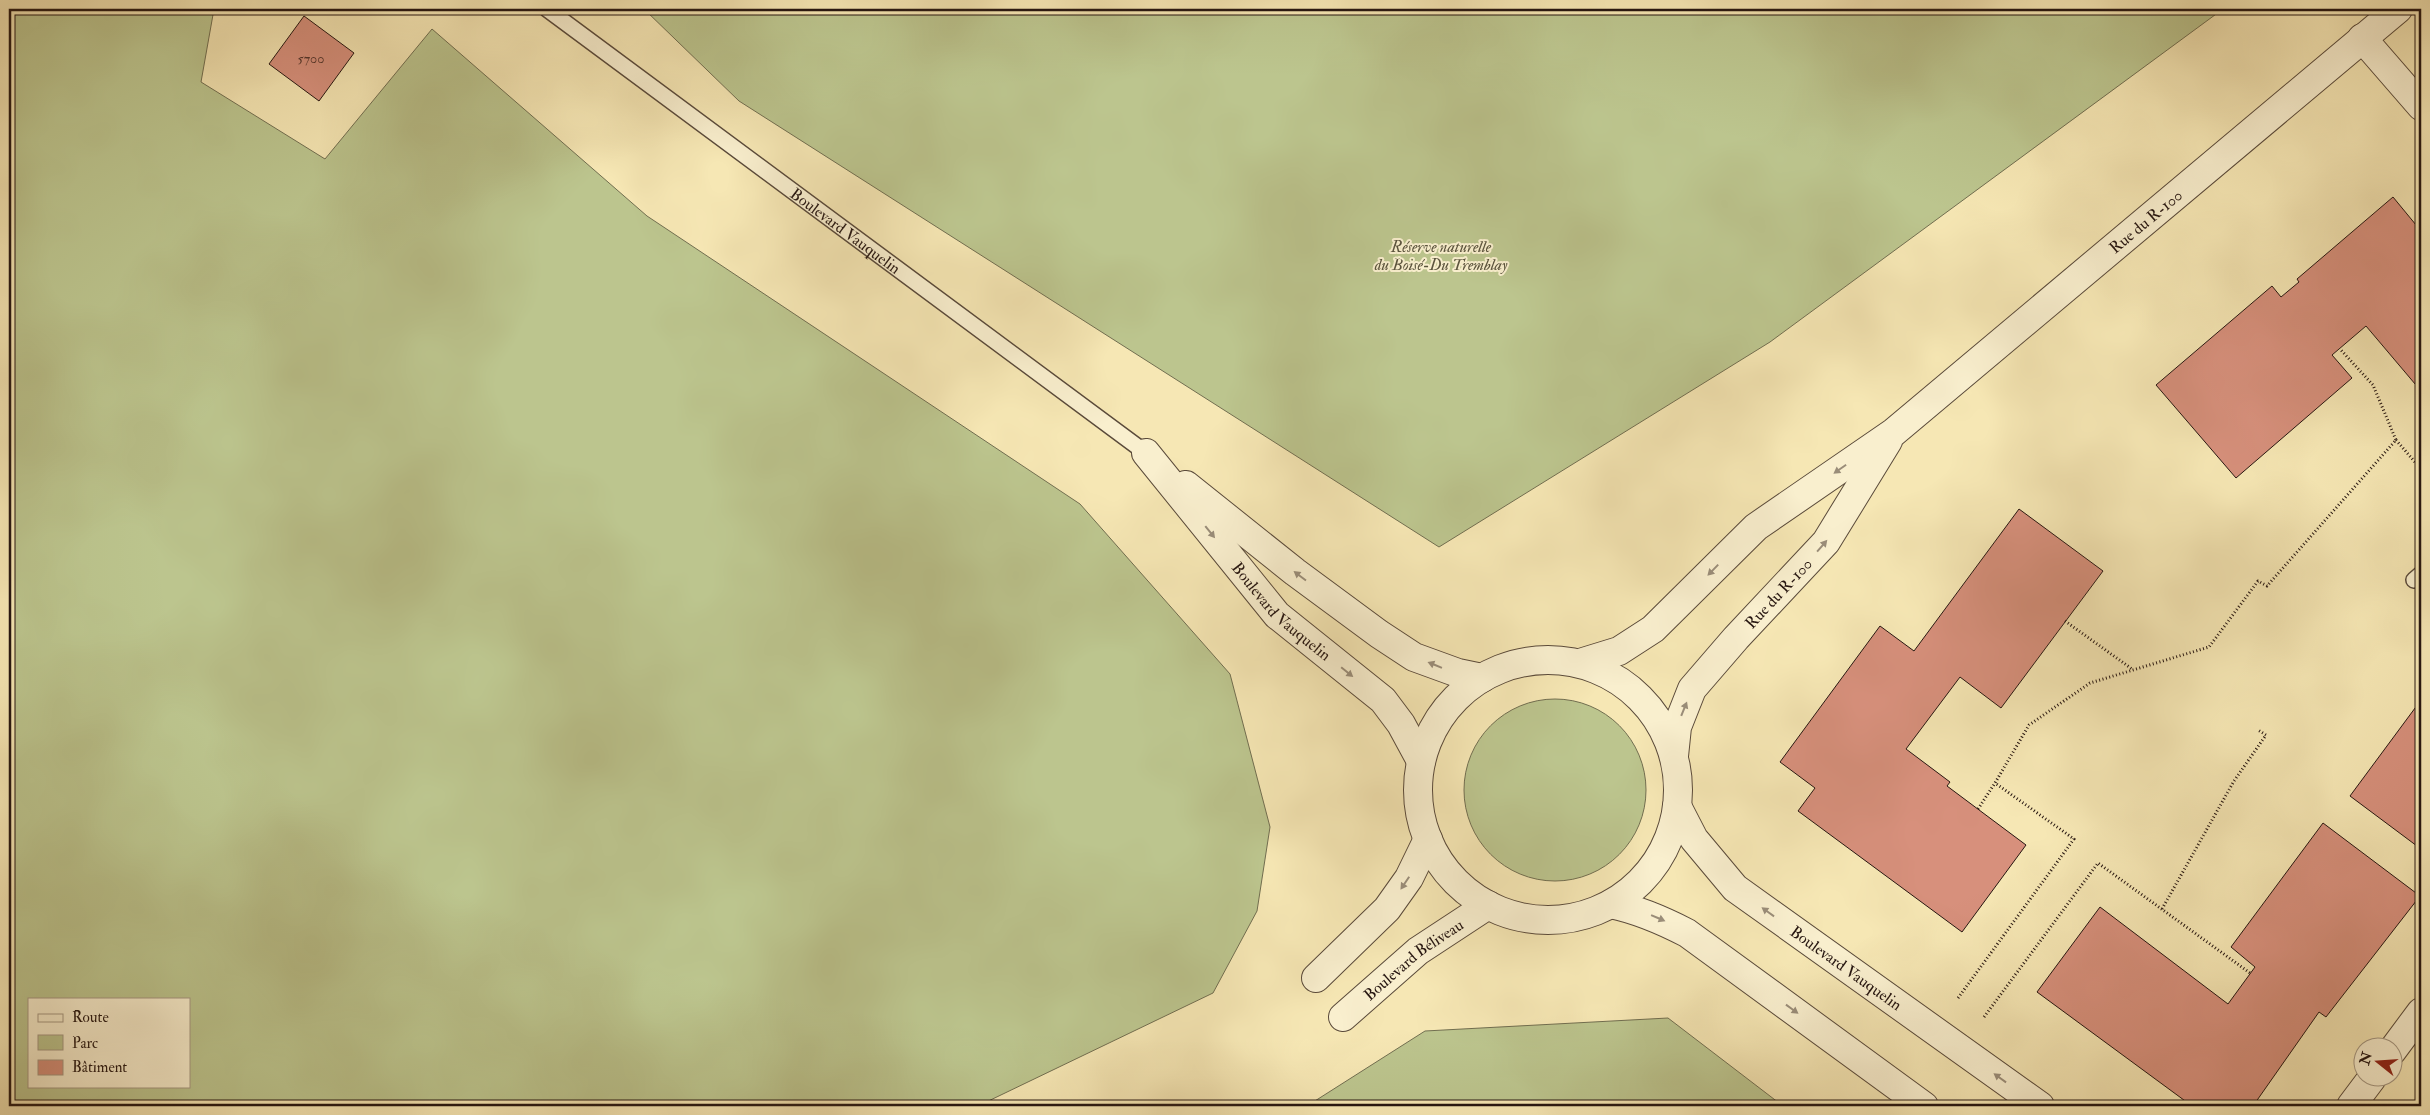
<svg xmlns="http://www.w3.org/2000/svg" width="2430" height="1115" font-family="'IM FELL Double Pica',serif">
<rect width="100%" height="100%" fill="#f6e7b4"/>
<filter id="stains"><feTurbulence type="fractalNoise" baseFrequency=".004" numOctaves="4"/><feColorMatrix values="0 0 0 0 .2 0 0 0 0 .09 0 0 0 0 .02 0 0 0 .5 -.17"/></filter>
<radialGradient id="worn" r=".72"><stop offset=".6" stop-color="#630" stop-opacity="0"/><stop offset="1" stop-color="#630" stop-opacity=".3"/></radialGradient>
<!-- green -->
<path fill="#bcc58e" stroke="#716e50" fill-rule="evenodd" d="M 9,9 L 214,9 L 201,82 L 325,159 L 432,29 L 647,216 L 1080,504 L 1230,674 L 1270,827 L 1257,911 L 1213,993 L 978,1106 L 9,1106 ZM 29,999 L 189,999 L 189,1086 L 29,1086 Z
M 644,9 L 2223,9 L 1770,342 L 1439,547 L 739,101 Z
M1464 790a91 91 0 1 1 182 0a91 91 0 1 1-182 0Z
M 1668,1018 L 1783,1106 L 1307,1106 L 1425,1031 Z"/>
<!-- building -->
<path fill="#d7907c" stroke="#261611" d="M 304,16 L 354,53 L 319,101 L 269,64 Z
M 2393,197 L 2421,231 L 2421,391 L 2366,326 L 2332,355 L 2352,378 L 2236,478 L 2156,385 L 2272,286 L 2281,297 L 2299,282 L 2297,279 Z
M 2019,509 L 2103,571 L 2001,708 L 1960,677 L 1906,749 L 1950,782 L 1947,786 L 2026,845 L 1962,932 L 1798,811 L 1815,788 L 1780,762 L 1880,626 L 1914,651 Z
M 2421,700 L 2421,849 L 2350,796 Z
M 2323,823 L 2420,896 L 2326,1017 L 2319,1012 L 2253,1106 L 2192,1106 L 2037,992 L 2100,907 L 2228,1004 L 2255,967 L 2231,947 Z"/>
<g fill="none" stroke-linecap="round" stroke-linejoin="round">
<defs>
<g id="service">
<path id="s1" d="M 547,9 L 1146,453"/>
<path d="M 2414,580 L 2421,574"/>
</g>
<g id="minor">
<path d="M 2362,38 L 2421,106"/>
<path id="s2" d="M 1146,453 L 1277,615 L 1383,700 L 1401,724 L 1421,761"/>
<path d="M 1186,485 L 1295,572 L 1379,634 L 1414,657 L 1458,673 L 1482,678"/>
<path d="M 1316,978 L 1387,909 L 1409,878 L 1428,839"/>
<path id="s3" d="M 1343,1017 L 1418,951 L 1488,905"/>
<path d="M 2392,1051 L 2421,1012"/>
<path d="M 2351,1106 L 2372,1078"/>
</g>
<g id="tertiary">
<circle cx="1548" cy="790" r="130"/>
<path id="s4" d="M 1580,663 L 1619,651 L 1653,629 L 1756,527 L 1894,432 L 2398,9"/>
<path id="s5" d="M 1674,756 L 1677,727 L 1692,689 L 1736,638 L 1826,542 L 1888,441"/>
<path id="s6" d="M 1677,806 L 1694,839 L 1735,888 L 2040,1106"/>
<path d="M 1611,904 C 1639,910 1662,920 1687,933 L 1924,1106"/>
</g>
</defs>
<!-- service casing -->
<use href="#service" stroke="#5a4a3a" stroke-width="18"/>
<!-- minor casing -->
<use href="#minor" stroke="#5a4a3a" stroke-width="30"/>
<!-- tertiary casing -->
<use href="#tertiary" stroke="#5a4a3a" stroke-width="30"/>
<!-- path -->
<path stroke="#261611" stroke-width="3" stroke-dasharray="1 2.5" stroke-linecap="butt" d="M 2396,440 L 2421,469
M 2065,621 L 2132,669
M 1978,809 L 1995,783
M 2162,909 L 2234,781 L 2266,735 L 2258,730
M 1958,998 L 2074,839 L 1995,783 L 2029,725 L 2090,683 L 2209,647 L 2258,581 L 2267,586 L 2396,440 L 2373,385 L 2340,349
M 1984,1017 L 2098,863 L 2250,973"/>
<!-- service -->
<use href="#service" stroke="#f9efce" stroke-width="15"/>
<!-- minor -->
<use href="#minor" stroke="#f9efce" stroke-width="28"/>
<!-- tertiary -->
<use href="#tertiary" stroke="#f9efce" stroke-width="28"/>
</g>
<!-- one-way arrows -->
<defs><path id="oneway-solid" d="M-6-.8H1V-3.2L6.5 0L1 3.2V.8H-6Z" transform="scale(1.25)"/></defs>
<g fill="#9a8d79">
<use href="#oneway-solid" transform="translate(1840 469) rotate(145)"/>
<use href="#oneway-solid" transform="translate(1210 532) rotate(51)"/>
<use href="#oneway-solid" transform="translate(1822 546) rotate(-49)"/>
<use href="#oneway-solid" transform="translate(1713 570) rotate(134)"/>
<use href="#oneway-solid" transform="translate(1300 576) rotate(-143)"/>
<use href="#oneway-solid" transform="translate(1435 665) rotate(-158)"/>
<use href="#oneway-solid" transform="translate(1347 672) rotate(39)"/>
<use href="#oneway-solid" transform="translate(1684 709) rotate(-68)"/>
<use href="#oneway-solid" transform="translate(1405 883) rotate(124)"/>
<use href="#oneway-solid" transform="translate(1768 912) rotate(-144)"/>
<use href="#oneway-solid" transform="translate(1658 918) rotate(23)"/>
<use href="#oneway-solid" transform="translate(1792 1009) rotate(36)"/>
<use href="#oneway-solid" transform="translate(2000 1078) rotate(-144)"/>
</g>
<g text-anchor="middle" stroke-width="4" stroke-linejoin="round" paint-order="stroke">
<!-- number labels -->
<g font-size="14" fill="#52342c">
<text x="311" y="63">5700</text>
</g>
<!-- street labels -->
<g font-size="16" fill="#261611" stroke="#f9efce">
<text dy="6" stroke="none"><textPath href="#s4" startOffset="722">Rue du R-100</textPath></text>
<text dy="6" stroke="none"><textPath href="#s1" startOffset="372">Boulevard Vauquelin</textPath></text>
<text dy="6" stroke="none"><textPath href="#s5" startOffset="199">Rue du R-100</textPath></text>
<text dy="6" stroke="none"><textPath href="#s2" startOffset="209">Boulevard Vauquelin</textPath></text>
<text dy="6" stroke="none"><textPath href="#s3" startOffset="91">Boulevard Béliveau</textPath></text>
<text dy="6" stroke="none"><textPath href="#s6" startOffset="238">Boulevard Vauquelin</textPath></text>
</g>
<!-- park labels -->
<g font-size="16" font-style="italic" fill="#5a533d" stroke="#f9efce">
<text x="1441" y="252">Réserve naturelle<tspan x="1441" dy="18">du Boisé-Du Tremblay</tspan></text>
</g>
</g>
<!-- margin -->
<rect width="2430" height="1115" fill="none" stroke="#f6e7b4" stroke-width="30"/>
<rect x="10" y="10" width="2410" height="1095" fill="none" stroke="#261611" stroke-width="2.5"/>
<rect x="15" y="15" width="2400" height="1085" fill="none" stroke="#261611"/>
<!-- legend -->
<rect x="28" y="998" width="162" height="90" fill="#f9efce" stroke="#a59882"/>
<rect x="38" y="1014" width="25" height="8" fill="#f9efce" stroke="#a59882"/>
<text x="72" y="1022" font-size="15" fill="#261611">Route</text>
<rect x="38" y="1035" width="25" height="15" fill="#bcc58e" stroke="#a59882"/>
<text x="72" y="1048" font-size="15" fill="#261611">Parc</text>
<rect x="38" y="1060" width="25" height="15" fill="#d7907c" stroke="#a59882"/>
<text x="72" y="1072" font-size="15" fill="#261611">Bâtiment</text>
<!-- north arrow -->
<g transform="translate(2378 1062) rotate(287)"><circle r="24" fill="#f9efce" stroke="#a59882"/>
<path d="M0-4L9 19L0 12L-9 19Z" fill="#8f2418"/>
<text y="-8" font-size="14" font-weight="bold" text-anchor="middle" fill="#261611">N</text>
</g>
<rect width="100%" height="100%" filter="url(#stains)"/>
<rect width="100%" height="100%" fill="url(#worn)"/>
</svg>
